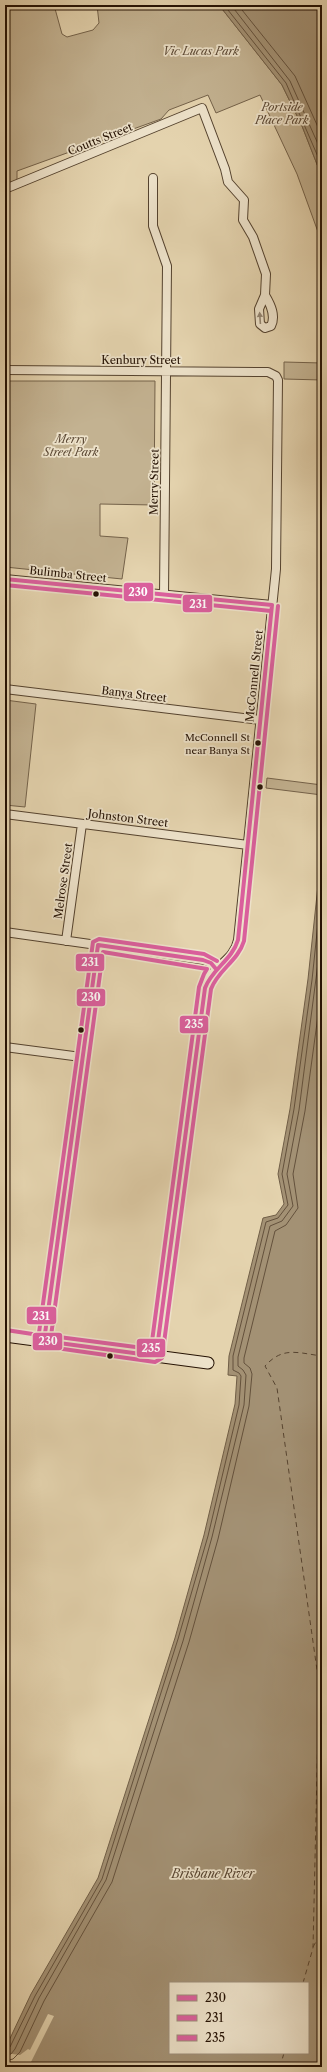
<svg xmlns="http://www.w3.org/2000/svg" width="327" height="2072" font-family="'Libre Caslon Text',serif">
<rect width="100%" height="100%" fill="#e4d3ae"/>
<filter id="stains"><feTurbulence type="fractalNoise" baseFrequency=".005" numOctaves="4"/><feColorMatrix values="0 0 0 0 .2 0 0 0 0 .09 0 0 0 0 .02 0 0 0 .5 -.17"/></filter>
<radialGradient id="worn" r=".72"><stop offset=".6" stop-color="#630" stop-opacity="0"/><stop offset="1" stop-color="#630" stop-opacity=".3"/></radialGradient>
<!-- green -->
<path fill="#c3b291" stroke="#74624a" d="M 5,5 L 54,5 L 62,34 L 67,37 L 93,30 L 99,23 L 97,5 L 219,5 L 282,85 L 302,126 L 322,177 L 322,243 L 297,174 L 260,95 L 216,113 L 208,95 L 169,110 L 161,119 L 17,171 L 17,181 L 5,186 Z
M 284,362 L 322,363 L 322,380 L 284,379 Z
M 5,381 L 155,381 L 154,505 L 100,504 L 100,536 L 128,538 L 122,579 L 5,567 Z
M 5,700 L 36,704 L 25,807 L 5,805 Z
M 267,778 L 322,785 L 322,795 L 266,788 Z"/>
<!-- water -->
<path fill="#a39174" stroke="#705e47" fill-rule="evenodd" d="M 219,5 L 322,5 L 322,177 L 302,126 L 282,85 Z
M 322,848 L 322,2067 L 5,2067 L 5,2049 L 31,1994 L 98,1878 L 175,1638 L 204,1535 L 235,1404 L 237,1376 L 228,1375 L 229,1356 L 263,1218 L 276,1215 L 284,1204 L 278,1174 L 290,1109 L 308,979 ZM 170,1983 L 308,1983 L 308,2053 L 170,2053 Z"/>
<!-- pier -->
<path fill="#e4d3ae" d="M 48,2014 L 54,2016 L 30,2064 L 5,2061 L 5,2053 L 20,2055 L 28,2049 L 30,2050 Z"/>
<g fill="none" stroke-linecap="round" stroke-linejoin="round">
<!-- shore -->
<path stroke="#64513c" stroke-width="1" d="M 224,5 L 286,83 L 322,166
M 231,5 L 290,81 L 322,153
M 238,5 L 295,76 L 322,136
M 5,2050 L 10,2047 L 35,1996 L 102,1879 L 178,1639 L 208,1536 L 239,1405 L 241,1376 L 239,1373 L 233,1370 L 233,1356 L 266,1222 L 278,1218 L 288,1205 L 282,1174 L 294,1109 L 312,980 L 322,885
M 5,2055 L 11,2054 L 15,2049 L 39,1998 L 106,1880 L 183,1641 L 212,1537 L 244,1405 L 246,1375 L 243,1370 L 238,1366 L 238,1357 L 270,1226 L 282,1221 L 293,1206 L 287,1174 L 299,1110 L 322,932
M 5,2061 L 13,2059 L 20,2052 L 44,2001 L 112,1882 L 189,1642 L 218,1539 L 249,1406 L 252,1374 L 250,1368 L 244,1363 L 244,1358 L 275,1231 L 286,1225 L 298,1208 L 293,1174 L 305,1111 L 322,986"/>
<!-- ferry -->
<path stroke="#574430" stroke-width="1" stroke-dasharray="5 4" stroke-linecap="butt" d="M 313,1947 L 322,1931
M 303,1983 L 313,1948 L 319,1684 L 277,1388 L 265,1366 C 283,1346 298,1353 322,1356
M 280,2067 L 284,2053"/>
<defs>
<path id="street" d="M 153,178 L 153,226 L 167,266 L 164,595
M 5,189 L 202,108 L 225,169 L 228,182 L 244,200 L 243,220 L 253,237 L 266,274 L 265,295 L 259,309 L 260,324 L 265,328 L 271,326 C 276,316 271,305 265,295
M 5,370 L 268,372 L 276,376 L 278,380 L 276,569 L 238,940 C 234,962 210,966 205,988 L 156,1356
M 5,579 L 272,605
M 5,689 L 260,720
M 5,814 L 248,845
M 5,932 L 203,960 L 211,963 L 216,969
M 66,941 L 82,824
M 5,1047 L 81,1057
M 44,1341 L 98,945"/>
<path id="secondary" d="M 5,1336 L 208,1363"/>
</defs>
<!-- street casing -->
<use href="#street" stroke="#54422e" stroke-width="10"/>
<!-- secondary casing -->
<use href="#secondary" stroke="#241103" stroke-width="13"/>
<!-- street -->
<use href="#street" stroke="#ede2ca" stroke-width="8"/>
<!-- secondary -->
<use href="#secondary" stroke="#ede2ca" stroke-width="11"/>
<defs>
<path id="bus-1" d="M 5,579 L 272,605
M 216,969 L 211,963 L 203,960 L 98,945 L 44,1341 L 156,1356 L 205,988 C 212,969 232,960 238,940 L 272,605"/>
<path id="bus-2" d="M 5,585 L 271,611
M 217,961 L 204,954 L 99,939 L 93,942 L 38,1340 L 42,1346 L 155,1362 L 162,1358 L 211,989 C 218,970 238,961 244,941 L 278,606"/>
<path id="bus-3" d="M 103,952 L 207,969 L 204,974 L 199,987 L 151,1349 L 51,1336 Z
M 6,1330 L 39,1335"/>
</defs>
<!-- bus-1 casing -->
<use href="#bus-1" stroke="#ede2ca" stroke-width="7"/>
<!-- bus-2 casing -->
<use href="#bus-2" stroke="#ede2ca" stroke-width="7"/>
<!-- bus-3 casing -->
<use href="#bus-3" stroke="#ede2ca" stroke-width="7"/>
<!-- bus-1 -->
<use href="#bus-1" stroke="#da5f9c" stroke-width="4"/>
<!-- bus-2 -->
<use href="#bus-2" stroke="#da5f9c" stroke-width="4"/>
<!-- bus-3 -->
<use href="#bus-3" stroke="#da5f9c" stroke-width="4"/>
</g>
<!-- one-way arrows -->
<defs><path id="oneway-solid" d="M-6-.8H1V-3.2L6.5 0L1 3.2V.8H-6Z"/></defs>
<use fill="#938470" href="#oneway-solid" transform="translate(260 318) rotate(-94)"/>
<!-- markers -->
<g fill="#241103" stroke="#ede2ca" stroke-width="1.5">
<circle cx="96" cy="594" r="3.5"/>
<circle cx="258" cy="743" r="3.5"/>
<circle cx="260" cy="787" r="3.5"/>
<circle cx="81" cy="1030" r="3.5"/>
<circle cx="110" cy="1356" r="3.5"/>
</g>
<g text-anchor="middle" stroke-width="3.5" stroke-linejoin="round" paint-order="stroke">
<!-- bus labels -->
<g font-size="10" fill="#241103" stroke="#ede2ca" text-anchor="end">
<text x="250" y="741">McConnell St<tspan x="250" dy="13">near Banya St</tspan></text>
</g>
<!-- park labels -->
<g font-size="11" font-style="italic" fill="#5c4935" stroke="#ede2ca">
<text x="201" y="55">Vic Lucas Park</text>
<text x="282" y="111">Portside<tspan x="282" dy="13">Place Park</tspan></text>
<text x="71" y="443">Merry<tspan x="71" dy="13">Street Park</tspan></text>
</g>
<!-- street labels -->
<g font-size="11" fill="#241103" stroke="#ede2ca">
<text transform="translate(100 139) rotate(-22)" y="4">Coutts Street</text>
<text x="141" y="364">Kenbury Street</text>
<text transform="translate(154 482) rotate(-89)" y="4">Merry Street</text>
<text transform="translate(68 574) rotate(6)" y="4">Bulimba Street</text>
<text transform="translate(254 676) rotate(-84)" y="4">McConnell Street</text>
<text transform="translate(134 694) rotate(7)" y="4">Banya Street</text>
<text transform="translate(128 818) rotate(7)" y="4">Johnston Street</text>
<text transform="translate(63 881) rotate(-82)" y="4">Melrose Street</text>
</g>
<!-- water labels -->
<g font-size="12" font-style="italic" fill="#574430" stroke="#ede2ca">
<text x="213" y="1878">Brisbane River</text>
</g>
</g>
<g stroke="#ede2ca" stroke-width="1.5">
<rect x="123" y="582" width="31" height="20" rx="4" fill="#da5f9c"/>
<rect x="182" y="594" width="31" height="19" rx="4" fill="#da5f9c"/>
<rect x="75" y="953" width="30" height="19" rx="4" fill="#da5f9c"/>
<rect x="76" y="988" width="30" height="19" rx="4" fill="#da5f9c"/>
<rect x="179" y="1015" width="30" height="19" rx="4" fill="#da5f9c"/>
<rect x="26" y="1306" width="31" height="19" rx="4" fill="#da5f9c"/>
<rect x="32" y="1332" width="31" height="19" rx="4" fill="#da5f9c"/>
<rect x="136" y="1338" width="30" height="20" rx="4" fill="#da5f9c"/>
</g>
<g font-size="11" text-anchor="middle" font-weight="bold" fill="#fff">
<text x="138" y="596">230</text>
<text x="198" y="608">231</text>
<text x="90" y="966">231</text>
<text x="91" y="1001">230</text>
<text x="194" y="1028">235</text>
<text x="41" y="1320">231</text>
<text x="48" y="1345">230</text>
<text x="151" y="1352">235</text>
</g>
<!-- margin -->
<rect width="327" height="2072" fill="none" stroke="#e4d3ae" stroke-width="20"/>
<rect x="6" y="6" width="315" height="2060" fill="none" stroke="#241103" stroke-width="2"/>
<rect x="10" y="10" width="307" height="2052" fill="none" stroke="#241103"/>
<!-- legend -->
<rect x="169" y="1982" width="140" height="72" fill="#ede2ca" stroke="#9d8e7a"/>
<rect x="177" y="1995" width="20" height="6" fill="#da5f9c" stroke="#9d8e7a"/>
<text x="205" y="2002" font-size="12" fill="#241103">230</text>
<rect x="177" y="2015" width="20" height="6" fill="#da5f9c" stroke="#9d8e7a"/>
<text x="205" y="2022" font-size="12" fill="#241103">231</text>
<rect x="177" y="2035" width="20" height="6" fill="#da5f9c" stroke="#9d8e7a"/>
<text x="205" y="2042" font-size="12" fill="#241103">235</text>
<rect width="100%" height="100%" filter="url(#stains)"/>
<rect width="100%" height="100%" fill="url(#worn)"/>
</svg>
